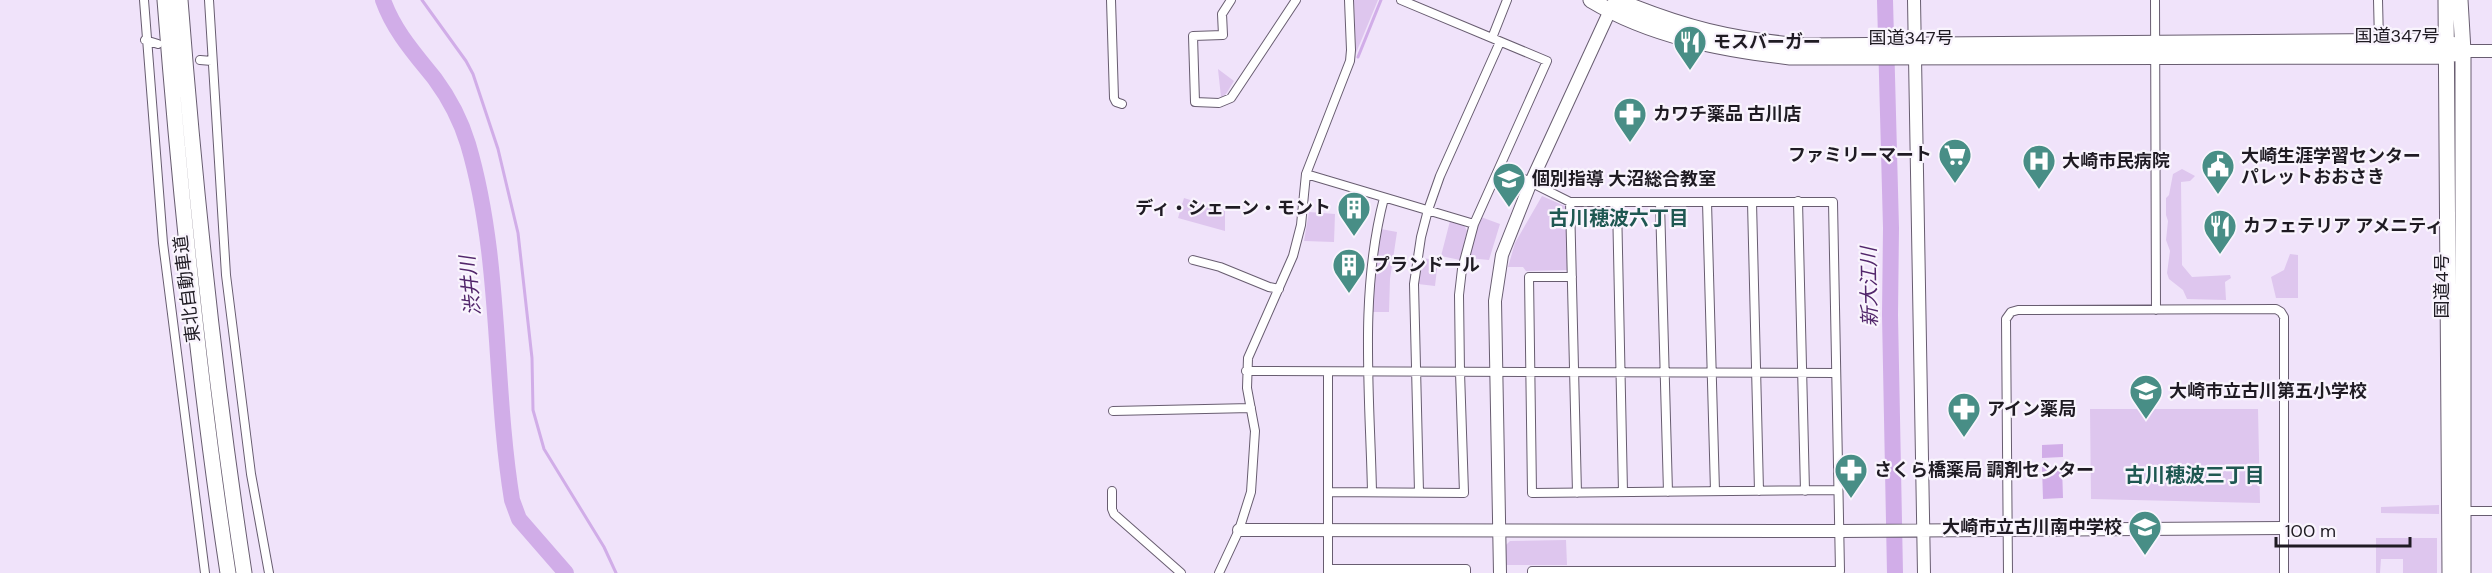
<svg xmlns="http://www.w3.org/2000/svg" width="2492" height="573" font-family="'DM Sans','Noto Sans JP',sans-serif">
<rect width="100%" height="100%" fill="#f0e3fa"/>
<!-- green -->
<path fill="#dec6ee" d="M 1354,0 L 1378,0 L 1356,53 Z
M 1218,69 L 1234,81 L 1226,94 L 1221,97 Z
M 2182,169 L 2195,176 L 2190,181 L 2181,182 L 2182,265 L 2192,277 L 2230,275 L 2231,278 L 2225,282 L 2226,300 L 2187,299 L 2183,290 L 2169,279 L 2167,273 L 2170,251 L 2166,240 L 2168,221 L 2166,215 L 2166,198 L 2169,195 L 2173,174 Z
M 1542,196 L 1567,207 L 1568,270 L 1526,271 L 1523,267 L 1508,267 L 1515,243 Z
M 1184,198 L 1225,211 L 1225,231 L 1178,218 Z
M 1309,212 L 1335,214 L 1334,242 L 1304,241 Z
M 1481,217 L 1500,224 L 1489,260 L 1468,258 Z
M 1450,221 L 1464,225 L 1467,231 L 1460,260 L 1441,256 Z
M 1381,229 L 1397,232 L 1390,279 L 1389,312 L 1372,312 L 1372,295 Z
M 2290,254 L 2298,255 L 2298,298 L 2276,298 L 2271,277 L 2284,270 Z
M 1421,258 L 1438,260 L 1435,286 L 1418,284 Z
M 2090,409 L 2258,409 L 2260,503 L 2091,499 Z
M 2439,505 L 2439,514 L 2381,513 L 2381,507 Z
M 2376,538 L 2437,538 L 2437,573 L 2403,573 L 2403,559 L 2381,559 L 2380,573 L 2376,573 Z
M 1566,540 L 1567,565 L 1506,565 L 1506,545 L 1510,541 Z"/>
<!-- water -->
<path fill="#d1ade8" d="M 2063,444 L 2063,457 L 2042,458 L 2042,445 Z
M 2062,466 L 2063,498 L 2043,499 L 2042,467 Z"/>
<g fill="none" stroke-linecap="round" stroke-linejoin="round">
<!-- stream -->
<path stroke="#d1ade8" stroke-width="3" d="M 422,0 L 466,61 L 473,74 L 498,149 L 518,233 L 532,358 L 533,410 L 544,449 L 604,547 L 616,573
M 1358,57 L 1381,0"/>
<!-- river -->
<path stroke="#d1ade8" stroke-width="16" d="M 383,0 C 394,31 415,54 435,79 C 449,98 461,121 468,144 C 502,259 493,382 512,500 L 519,519 L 566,573
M 1885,0 L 1891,228 L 1890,315 L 1895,573"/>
<defs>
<path id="street" d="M 144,0 L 163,243 L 205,573
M 209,0 L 226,275 L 251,474 L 269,573
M 1111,0 L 1114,98 L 1116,102 L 1122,104
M 1231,0 L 1222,14 L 1223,35 L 1193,36 L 1195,102 L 1219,103 L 1231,98 L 1296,0
M 2155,0 L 2156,310
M 2378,0 L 2379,41
M 1492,38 L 1507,0
M 145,40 L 158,44
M 200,60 L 212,61
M 1500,167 L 1570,202 L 1833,202 L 1840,571 L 1532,571 L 1532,573
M 1306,174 L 1474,224
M 1798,201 L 1805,491
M 1570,202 L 1577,493
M 1707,202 L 1715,491
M 1752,202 L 1759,491
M 1617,203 L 1623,492
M 1660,203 L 1668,492
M 1193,260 L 1220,267 L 1269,287 L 1279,289
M 1572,277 L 1529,277 L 1532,493 L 1838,490
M 1246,371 L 1836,373
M 1328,372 L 1328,573
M 1113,411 L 1251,408
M 1112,491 L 1112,509 L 1114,514 L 1181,573
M 1328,492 L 1464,493 L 1460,372 L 1459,295 L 1462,269 L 1474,224 L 1547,61 L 1401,0
M 1372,492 C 1370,395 1359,294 1384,198
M 1419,492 L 1414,284 L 1421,237 L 1428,210 L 1440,176 L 1500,42
M 2462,511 L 2492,511
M 1328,569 L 1466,569 L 1466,573
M 1219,573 L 1239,530 L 1251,492 L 1255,431 L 1247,388 L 1248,358 L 1293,256 L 1301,225 L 1306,174 L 1350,61 L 1351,50 L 1349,0
M 2008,573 L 2006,319 L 2011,312 L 2018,310 L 2276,309 L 2281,312 L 2284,317 L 2284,573"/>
<path id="secondary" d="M 1914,0 L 1924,573
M 2463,51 L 2492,51
M 1239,530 L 1839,531 L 2283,528
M 1500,573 L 1495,301 L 1502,255 L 1531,182 L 1613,4"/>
<path id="highway" d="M 165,0 C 180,192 199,383 228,573
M 180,0 C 195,192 215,383 244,573
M 1591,0 C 1651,36 1721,49 1790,57 L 2446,56 L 2463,51
M 1616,0 C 1683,28 1731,40 1804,46 L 2446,41 L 2463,51
M 2446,0 L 2450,573
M 2460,0 L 2463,51 L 2463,573"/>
</defs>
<!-- street casing -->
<use href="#street" stroke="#685d70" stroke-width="10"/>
<!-- secondary casing -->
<use href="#secondary" stroke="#685d70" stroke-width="14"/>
<!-- highway casing -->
<use href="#highway" stroke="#685d70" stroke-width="17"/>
<!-- street -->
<use href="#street" stroke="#fff" stroke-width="8"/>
<!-- secondary -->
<use href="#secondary" stroke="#fff" stroke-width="12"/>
<!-- highway -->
<use href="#highway" stroke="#fff" stroke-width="15"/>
</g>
<!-- icons -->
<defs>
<symbol id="restaurant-pin" viewBox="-11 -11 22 30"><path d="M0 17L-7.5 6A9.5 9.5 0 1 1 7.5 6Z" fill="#488e86" stroke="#f9f4fd"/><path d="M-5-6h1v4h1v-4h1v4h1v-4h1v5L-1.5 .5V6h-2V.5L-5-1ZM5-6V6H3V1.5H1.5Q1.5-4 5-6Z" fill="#fff"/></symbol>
<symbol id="pharmacy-pin" viewBox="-11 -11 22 30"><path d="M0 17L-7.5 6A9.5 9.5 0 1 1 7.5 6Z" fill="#488e86" stroke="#f9f4fd"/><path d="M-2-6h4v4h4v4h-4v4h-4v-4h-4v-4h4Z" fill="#fff"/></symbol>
<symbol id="supermarket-pin" viewBox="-11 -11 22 30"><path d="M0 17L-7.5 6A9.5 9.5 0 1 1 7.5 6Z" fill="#488e86" stroke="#f9f4fd"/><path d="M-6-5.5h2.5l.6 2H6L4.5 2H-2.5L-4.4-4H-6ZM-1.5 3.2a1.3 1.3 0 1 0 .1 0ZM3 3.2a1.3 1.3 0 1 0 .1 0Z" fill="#fff"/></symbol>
<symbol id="hospital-pin" viewBox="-11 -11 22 30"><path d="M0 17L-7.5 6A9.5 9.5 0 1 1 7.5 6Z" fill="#488e86" stroke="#f9f4fd"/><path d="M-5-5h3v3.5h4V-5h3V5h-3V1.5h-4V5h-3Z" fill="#fff"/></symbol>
<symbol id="civic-pin" viewBox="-11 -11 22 30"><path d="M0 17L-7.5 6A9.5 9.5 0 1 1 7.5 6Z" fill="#488e86" stroke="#f9f4fd"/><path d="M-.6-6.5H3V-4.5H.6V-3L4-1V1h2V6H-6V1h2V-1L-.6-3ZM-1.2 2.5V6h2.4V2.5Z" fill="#fff"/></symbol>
<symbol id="school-pin" viewBox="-11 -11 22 30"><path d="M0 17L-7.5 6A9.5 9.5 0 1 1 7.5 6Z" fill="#488e86" stroke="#f9f4fd"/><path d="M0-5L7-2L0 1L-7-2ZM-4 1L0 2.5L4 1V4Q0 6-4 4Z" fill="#fff"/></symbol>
<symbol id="building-pin" viewBox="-11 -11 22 30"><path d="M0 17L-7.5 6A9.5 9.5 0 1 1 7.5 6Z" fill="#488e86" stroke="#f9f4fd"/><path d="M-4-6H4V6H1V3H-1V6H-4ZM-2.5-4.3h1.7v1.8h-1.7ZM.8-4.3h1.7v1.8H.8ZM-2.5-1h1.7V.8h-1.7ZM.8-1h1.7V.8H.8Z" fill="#fff"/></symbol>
</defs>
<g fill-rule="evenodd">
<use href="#restaurant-pin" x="1671" y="23" width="38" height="52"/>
<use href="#pharmacy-pin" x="1611" y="95" width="38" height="52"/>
<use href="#supermarket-pin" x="1936" y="136" width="38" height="52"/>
<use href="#hospital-pin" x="2020" y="142" width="38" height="52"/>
<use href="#civic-pin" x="2199" y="147" width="38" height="52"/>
<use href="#school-pin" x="1490" y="160" width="38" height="52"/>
<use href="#building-pin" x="1335" y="189" width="38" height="52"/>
<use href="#restaurant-pin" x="2201" y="207" width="38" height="52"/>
<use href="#building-pin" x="1330" y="246" width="38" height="52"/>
<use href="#school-pin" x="2127" y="372" width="38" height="52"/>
<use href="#pharmacy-pin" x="1945" y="390" width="38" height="52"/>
<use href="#pharmacy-pin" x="1832" y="451" width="38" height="52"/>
<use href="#school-pin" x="2126" y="508" width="38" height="52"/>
</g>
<g text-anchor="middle" stroke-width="4.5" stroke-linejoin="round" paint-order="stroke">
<!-- street labels -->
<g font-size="18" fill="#1f1b23" stroke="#f9f4fd">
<text x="2397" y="42">国道347号</text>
<text x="1911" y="44">国道347号</text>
<text transform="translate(2442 286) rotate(-90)" y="6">国道4号</text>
<text transform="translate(187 289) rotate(-97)" y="6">東北自動車道</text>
</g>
<!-- poi labels -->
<g font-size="18" font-weight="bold" fill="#1f1b23" stroke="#f9f4fd" text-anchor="start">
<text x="1713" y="48">モスバーガー</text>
<text x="1653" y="120">カワチ薬品 古川店</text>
<text x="1932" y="161" text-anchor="end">ファミリーマート</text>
<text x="2241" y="162">大崎生涯学習センター<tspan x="2241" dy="21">パレットおおさき</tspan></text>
<text x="2062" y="167">大崎市民病院</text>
<text x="1532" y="185">個別指導 大沼総合教室</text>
<text x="1331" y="214" text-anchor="end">ディ・シェーン・モント</text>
<text x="2243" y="232">カフェテリア アメニティ</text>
<text x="1372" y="271">プランドール</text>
<text x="2169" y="397">大崎市立古川第五小学校</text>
<text x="1987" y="415">アイン薬局</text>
<text x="1874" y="476">さくら橋薬局 調剤センター</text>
<text x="2122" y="533" text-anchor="end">大崎市立古川南中学校</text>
</g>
<!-- neighbourhood labels -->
<g font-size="20" font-weight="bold" fill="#1e5751" stroke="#f9f4fd">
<text x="1619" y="225">古川穂波六丁目</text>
<text x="2195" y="482">古川穂波三丁目</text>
</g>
<!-- water labels -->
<g font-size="20" font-style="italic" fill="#52266b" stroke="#f9f4fd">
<text transform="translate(470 286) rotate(-96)" y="7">渋井川</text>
<text transform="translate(1869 287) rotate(-91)" y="7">新大江川</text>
</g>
</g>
<!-- scale -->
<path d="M2276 537v9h134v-9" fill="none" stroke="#1f1b23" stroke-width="3"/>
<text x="2285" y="537" font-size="18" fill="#1f1b23" stroke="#f9f4fd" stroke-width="4.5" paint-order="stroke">100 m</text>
</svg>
